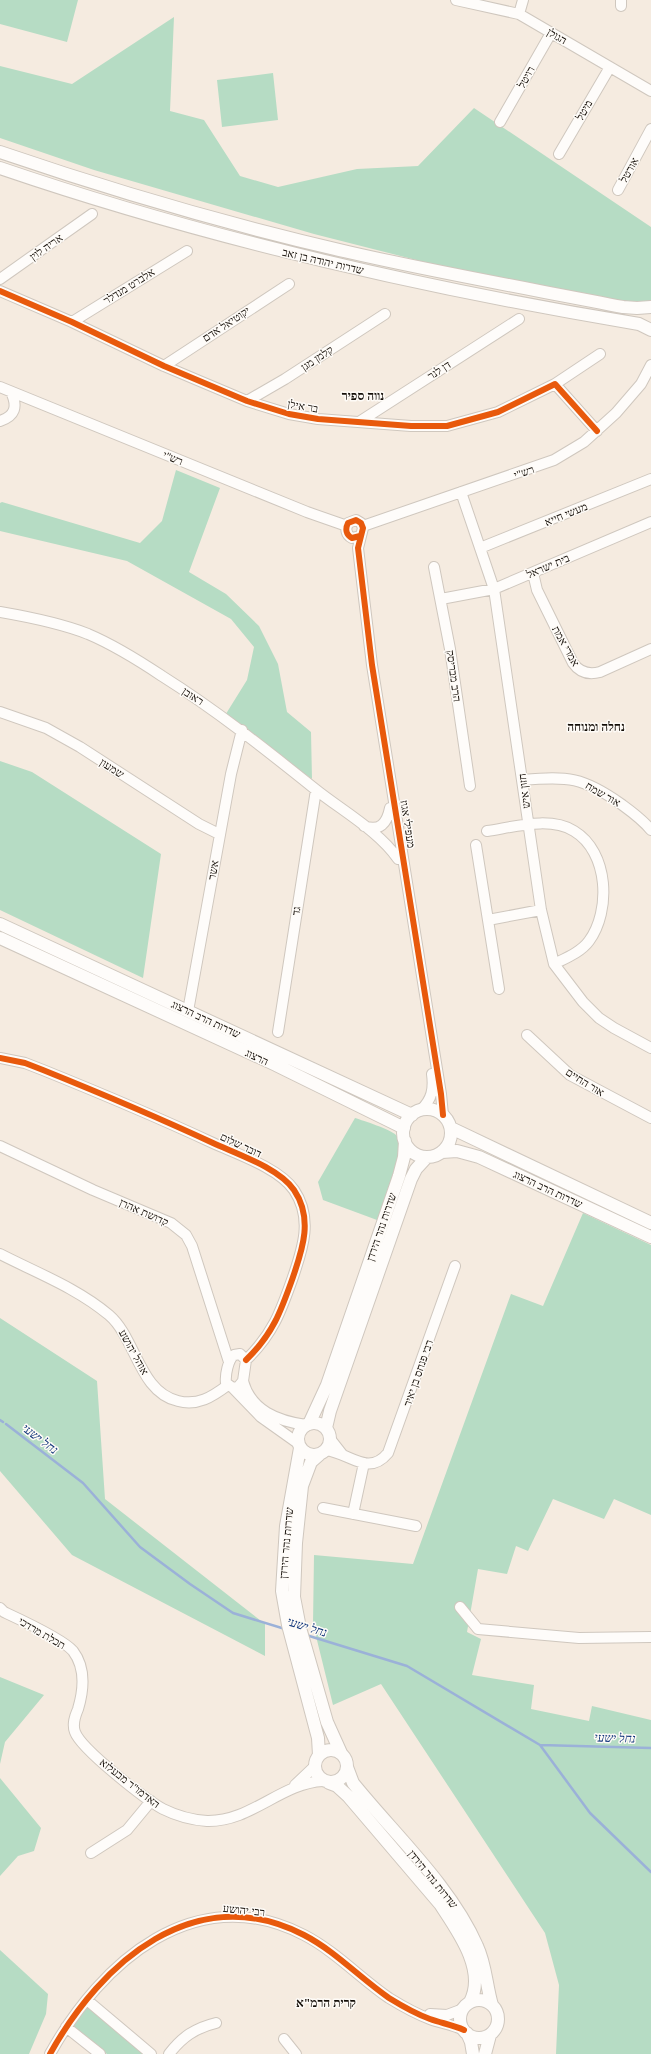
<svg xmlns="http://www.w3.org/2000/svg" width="651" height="2054" font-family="'Times New Roman','Noto Sans Hebrew',serif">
<rect width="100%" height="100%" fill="#f5ebe0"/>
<!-- green -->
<path fill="#b6dcc4" d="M 0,0 L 78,0 L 67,42 L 0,24 Z
M 174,17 L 170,111 L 204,120 L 240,176 L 278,187 L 357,169 L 418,166 L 474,108 L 651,227 L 651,301 L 628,304 L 436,265 L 314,234 L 94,170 L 0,138 L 0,66 L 72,84 Z
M 273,73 L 278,120 L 222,127 L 217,80 Z
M 176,470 L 220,488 L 189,572 L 226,594 L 259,626 L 278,664 L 287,712 L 311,732 L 312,779 L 224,717 L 247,680 L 254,647 L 231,619 L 127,561 L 0,531 L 0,503 L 2,502 L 140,543 L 162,521 Z
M 0,761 L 32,772 L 161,854 L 143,978 L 0,910 Z
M 355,1118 C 364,1121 390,1129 396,1135 C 410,1147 383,1204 377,1220 L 323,1200 L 318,1182 Z
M 583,1213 L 651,1245 L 651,1515 L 614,1499 L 604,1519 L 553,1499 L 528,1551 L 516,1546 L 507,1574 L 478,1569 L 467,1632 L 481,1639 L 472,1675 L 534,1685 L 531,1709 L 589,1721 L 592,1706 L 651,1720 L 651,2054 L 556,2054 L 559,1985 L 545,1933 L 381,1684 L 333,1705 L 313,1624 L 314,1555 L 413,1564 L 511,1294 L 543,1306 Z
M 0,1318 L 97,1381 L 105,1499 L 265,1624 L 265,1656 L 72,1555 L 0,1471 Z
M 0,1677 L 44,1695 L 5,1742 L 0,1764 Z
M 0,1778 L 41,1828 L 34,1851 L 18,1856 L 0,1876 Z
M 0,1950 L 48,1994 L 46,2014 L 29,2054 L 0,2054 Z
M 88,2007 L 144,2054 L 107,2054 L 72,2026 Z"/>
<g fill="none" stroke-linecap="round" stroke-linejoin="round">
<!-- stream -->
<path stroke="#9bb1d8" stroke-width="2.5" d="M 0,1420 L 3,1422
M 6,1424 L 83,1483 L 140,1547 L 190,1584 L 233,1613 L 285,1629
M 306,1635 L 407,1666 L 540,1745 L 651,1748
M 540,1745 L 590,1813 L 651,1872"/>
<defs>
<path id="minor" d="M 456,0 L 519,14 L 651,91
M 621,6 L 621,0
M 519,14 L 523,0
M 500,122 L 551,33
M 559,154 L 610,67
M 618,190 L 651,129
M 0,279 L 92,214
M 0,291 L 72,322 L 164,366 L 247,401 L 289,414 L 318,419 L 411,426 L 447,426 L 498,412 L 555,384 L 597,431
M 72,322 L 187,251
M 164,366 L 289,284
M 555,384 L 600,354
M 0,387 L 307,512 L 347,526
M 247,401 L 285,379 L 385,314
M 0,421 C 15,416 18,407 11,392
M 359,422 L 519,319
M 461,492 L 494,589 L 541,910 L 554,964 L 583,1002 L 599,1018 L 614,1028 L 651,1048
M 363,526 L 554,460 L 584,442 L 616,413 L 641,384 L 651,365
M 360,536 L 352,538 C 346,535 345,529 348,523 L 356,520 L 361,523 L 363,528 L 358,548 L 372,665 L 441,1094 L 443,1115
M 480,548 L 651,479
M 434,567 L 450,649 L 470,786
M 533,573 L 537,590 L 573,663 C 580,673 589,675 600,672 L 651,649
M 441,599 L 494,589 L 651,522
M 0,612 C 29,617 60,623 88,634 C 114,645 138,660 162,676 C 216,710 265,749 315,789 C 341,810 379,831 398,859
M 0,712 L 46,728 L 80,747 L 199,824 L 219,834
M 523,780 C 568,776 583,777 621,804 C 632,812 642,819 651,830
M 364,826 C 380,832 387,823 390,808
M 487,831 C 514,827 550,816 574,831 C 609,852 611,911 589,941 C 581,952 566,958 554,964
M 476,845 L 499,989
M 488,920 L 541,910
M 188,1011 L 231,774 L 242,730
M 278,1032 L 316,790
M 527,1035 L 570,1075 L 651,1118
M 0,1058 L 25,1063 L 43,1070 C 100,1093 157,1117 213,1143 C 237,1154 279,1168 294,1190 C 313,1218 303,1248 293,1277 C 281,1311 273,1334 246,1360
M 421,1110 C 432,1099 434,1089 432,1074
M 0,1146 L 93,1190 L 171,1223 L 186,1235 L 192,1246 L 229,1362
M 0,1254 C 37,1273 77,1288 109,1315 C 136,1338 139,1392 178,1401 C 198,1406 212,1397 228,1385
M 240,1354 L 246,1360 L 243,1381 L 238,1387 L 233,1388 L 226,1383 C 225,1375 228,1360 234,1355 Z
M 243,1381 C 251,1411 278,1421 306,1425
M 233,1388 L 261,1417 L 299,1444
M 331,1440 L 342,1454
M 326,1450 C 350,1453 368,1477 388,1453 L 455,1266
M 323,1508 L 416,1526
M 353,1514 L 364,1463
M 460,1607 L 478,1629 L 579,1638 L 651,1637
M 0,1608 L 4,1612 C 19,1619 63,1639 73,1651 C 86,1668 84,1689 78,1709 C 75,1716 72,1724 75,1732 C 81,1749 146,1800 163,1809 C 177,1816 192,1820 207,1821 C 251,1822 281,1783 323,1781
M 295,1785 L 314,1767
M 91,1853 L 127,1830 L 151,1801
M 87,2000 L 151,2054
M 430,2014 L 447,2015 L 463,2009
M 66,2027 L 100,2054
M 284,2039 L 296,2054
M 50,2054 C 101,1962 195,1879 304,1935 C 335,1951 360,1978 389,1998 C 402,2006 416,2014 430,2019 C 441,2023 453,2025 464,2030
M 169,2054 C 182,2037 195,2028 216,2023"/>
<path id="major" d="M 0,152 C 114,191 230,225 348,252 C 439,273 531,289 623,307 L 637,308 L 651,307
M 0,168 C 208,239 422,288 639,324 L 651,330
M 0,924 L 412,1115
M 0,938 L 276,1065 L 404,1128
M403 1133a24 24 0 1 1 48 0a24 24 0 1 1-48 0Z
M 451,1128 L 651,1223
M 442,1152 L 457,1151 L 479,1157 L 651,1237
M298 1439a16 16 0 1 1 32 0a16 16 0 1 1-32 0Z
M 309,1424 L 327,1385 L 399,1176 L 404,1157 L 405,1141
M 326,1428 L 330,1411 L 411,1179 L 416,1169 L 427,1157
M 300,1448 L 286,1526 L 282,1591 L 288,1625 L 318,1738 L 319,1755
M 319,1455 L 311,1462 L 302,1486 L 296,1543 L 294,1597 L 300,1628 L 327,1722 L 341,1753
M315 1766a16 16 0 1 1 32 0a16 16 0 1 1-32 0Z
M 347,1767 L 353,1783 C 394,1834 451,1886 477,1946 C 486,1965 486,1985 492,2005
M 329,1783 L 337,1786 L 348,1796 L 440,1904 C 457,1930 487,1970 470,2002
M460 2019a19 19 0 1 1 38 0a19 19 0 1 1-38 0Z
M 467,2033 L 471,2042 L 473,2054
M 485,2054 L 490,2035"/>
</defs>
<!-- minor casing -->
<use href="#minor" stroke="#cfc7be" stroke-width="12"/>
<!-- major casing -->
<use href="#major" stroke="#cfc7be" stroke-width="14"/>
<!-- minor -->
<use href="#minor" stroke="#fefcfa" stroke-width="10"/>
<!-- major -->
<use href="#major" stroke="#fefcfa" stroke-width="12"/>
<defs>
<path id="cycleway" d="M 0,291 L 72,322 L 164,366 L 247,401 L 289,414 L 318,419 L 411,426 L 447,426 L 498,412 L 555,384 L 597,431
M 360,536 L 352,538 C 346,535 345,529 348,523 L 356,520 L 361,523 L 363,528 L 358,548 L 372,665 L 441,1094 L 443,1115
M 0,1058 L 25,1063 L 43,1070 C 100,1093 157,1117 213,1143 C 237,1154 279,1168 294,1190 C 313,1218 303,1248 293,1277 C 281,1311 273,1334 246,1360
M 50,2054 C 101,1962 195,1879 304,1935 C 335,1951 360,1978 389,1998 C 402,2006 416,2014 430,2019 C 441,2023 453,2025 464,2030"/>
</defs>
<!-- cycleway casing -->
<use href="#cycleway" stroke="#fefbf7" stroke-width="8"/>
<!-- cycleway -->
<use href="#cycleway" stroke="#e8590c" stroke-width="6"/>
</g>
<g text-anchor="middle" stroke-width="3" stroke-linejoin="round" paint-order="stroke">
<!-- street labels -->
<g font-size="11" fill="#130d07" stroke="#fefbf7">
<text transform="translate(557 36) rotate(30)" y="4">הגולן</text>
<text transform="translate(526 77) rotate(-61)" y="4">רויטל</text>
<text transform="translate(584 110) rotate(-60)" y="4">מיטל</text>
<text transform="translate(629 170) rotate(-61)" y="4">אורטל</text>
<text transform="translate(46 247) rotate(-35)" y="4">אריה לוין</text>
<text transform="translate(323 261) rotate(13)" y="4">שדרות יהודה בן זאב</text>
<text transform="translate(129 286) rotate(-32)" y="4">אלברט מנדלר</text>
<text transform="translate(226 324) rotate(-33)" y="4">יקוטיאל אדם</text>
<text transform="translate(317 358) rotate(-33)" y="4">קלמן מגן</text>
<text transform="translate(439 370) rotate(-33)" y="4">דן לנר</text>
<text transform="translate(303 406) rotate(10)" y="4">בר אילן</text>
<text transform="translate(173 458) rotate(22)" y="4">רש"י</text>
<text transform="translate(524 472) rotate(-19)" y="4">רש"י</text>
<text transform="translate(566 514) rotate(-22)" y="4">מעשי חייא</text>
<text transform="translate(548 566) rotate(-23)" y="4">בית ישראל</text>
<text transform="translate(566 646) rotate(61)" y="4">אמרי אמת</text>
<text transform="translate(454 676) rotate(82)" y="4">הרב מבריסק</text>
<text transform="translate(193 696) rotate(33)" y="4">ראובן</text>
<text transform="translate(112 768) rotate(33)" y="4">שמעון</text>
<text transform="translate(524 791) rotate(-97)" y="4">חזון איש</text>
<text transform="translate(603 794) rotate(30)" y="4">אור שמח</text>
<text transform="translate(408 824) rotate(81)" y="4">מעפילי אגוז</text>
<text transform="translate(213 870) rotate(-80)" y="4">אשר</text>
<text transform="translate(296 911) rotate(-82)" y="4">גד</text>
<text transform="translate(206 1019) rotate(25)" y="4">שדרות הרב הרצוג</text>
<text transform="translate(257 1057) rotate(25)" y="4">הרצוג</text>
<text transform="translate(585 1082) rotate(32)" y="4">אור החיים</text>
<text transform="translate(241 1145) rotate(25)" y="4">דובר שלום</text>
<text transform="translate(548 1189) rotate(25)" y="4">שדרות הרב הרצוג</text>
<text transform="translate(144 1212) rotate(24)" y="4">קדושת אהרן</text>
<text transform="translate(381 1227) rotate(-71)" y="4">שדרות נהר הירדן</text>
<text transform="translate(134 1352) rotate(61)" y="4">אוהל יהושע</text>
<text transform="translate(418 1373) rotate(-71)" y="4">רבי פנחס בן יאיר</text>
<text transform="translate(286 1543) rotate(-85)" y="4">שדרות נהר הירדן</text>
<text transform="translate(42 1633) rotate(30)" y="4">תכלת מרדכי</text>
<text transform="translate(130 1783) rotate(38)" y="4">האדמו"ר מבעלזא</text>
<text transform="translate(433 1879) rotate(51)" y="4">שדרות נהר הירדן</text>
<text transform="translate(244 1910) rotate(6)" y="4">רבי יהושע</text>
</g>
<!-- neighbourhood labels -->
<g font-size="12" font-weight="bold" fill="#130d07" stroke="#fefbf7">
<text x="363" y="400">נווה ספיר</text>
<text x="596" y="731">נחלה ומנוחה</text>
<text x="326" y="2007">קרית הרמ"א</text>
</g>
<!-- water labels -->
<g font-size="12" font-style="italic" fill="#0b3178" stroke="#fefbf7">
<text transform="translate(40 1439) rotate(37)" y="4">נחל ישעי</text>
<text transform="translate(307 1627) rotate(17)" y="4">נחל ישעי</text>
<text transform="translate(615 1738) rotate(2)" y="4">נחל ישעי</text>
</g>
</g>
</svg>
